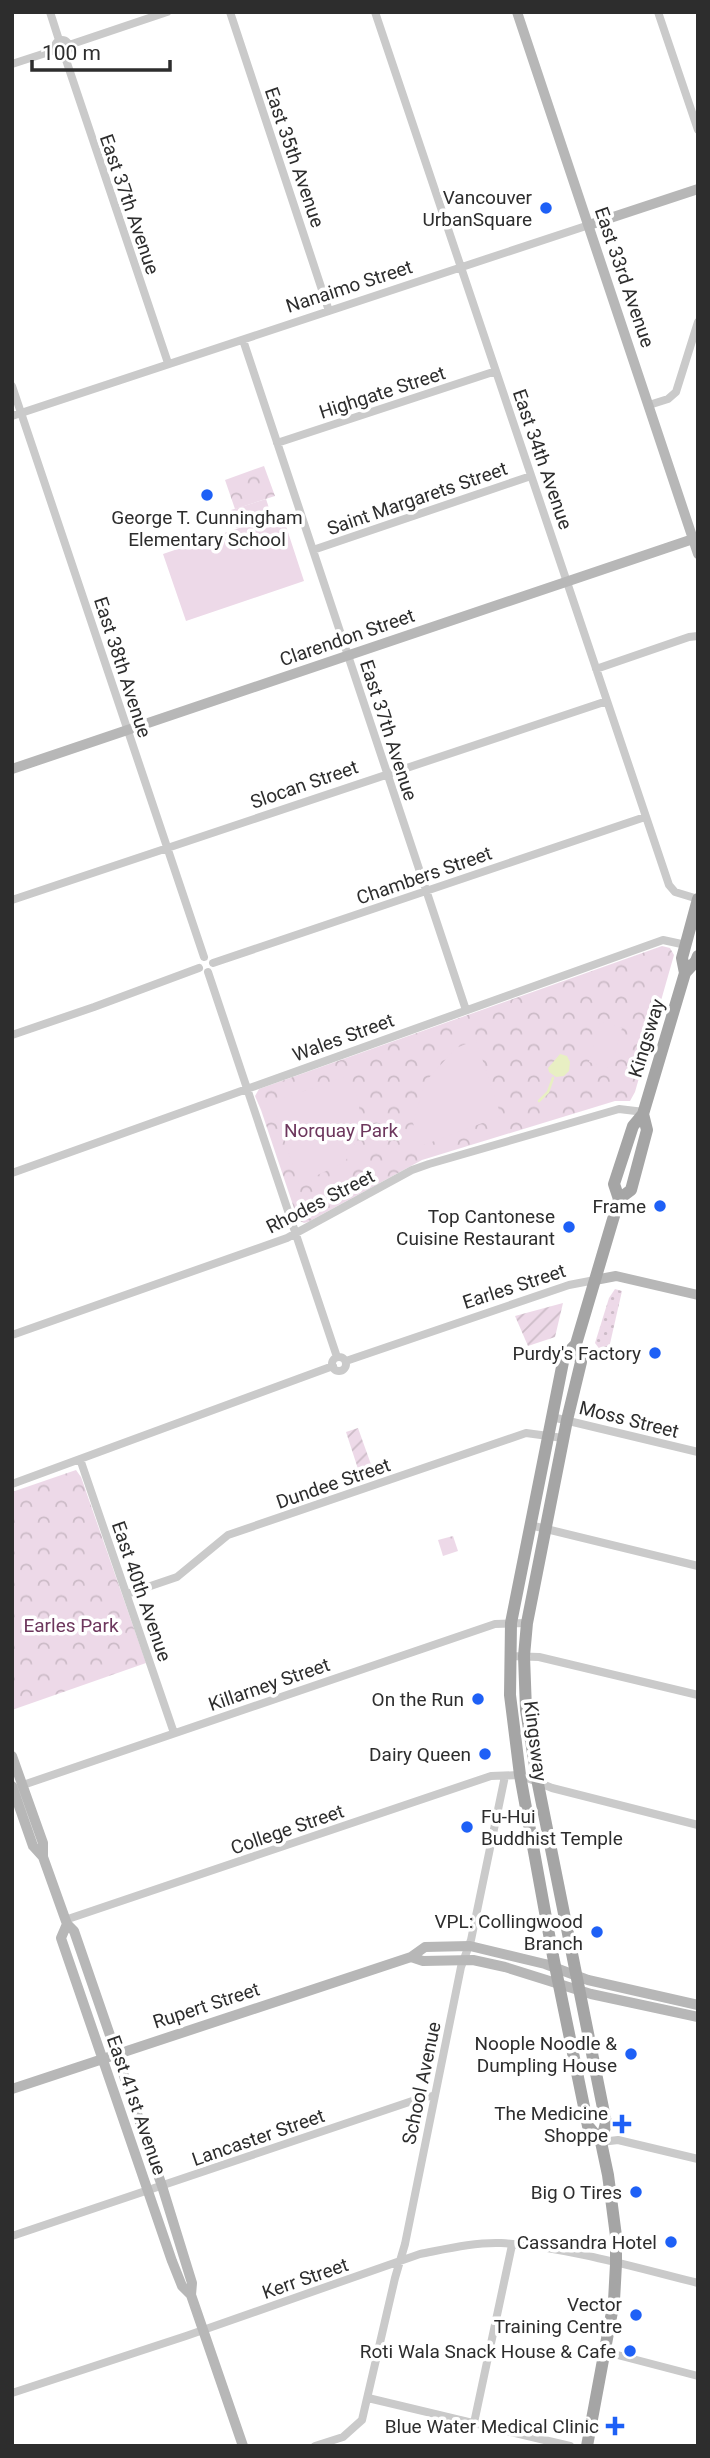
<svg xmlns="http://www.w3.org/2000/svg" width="710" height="2458" font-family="Roboto,sans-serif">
<defs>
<pattern id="grass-dots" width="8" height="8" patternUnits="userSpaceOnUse" patternTransform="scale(1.75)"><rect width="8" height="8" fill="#edd9e8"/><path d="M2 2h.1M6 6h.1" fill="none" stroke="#ccbbc7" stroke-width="1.8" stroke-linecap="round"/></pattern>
<pattern id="forest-crowns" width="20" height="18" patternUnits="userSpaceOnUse" patternTransform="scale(1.75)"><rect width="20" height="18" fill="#edd9e8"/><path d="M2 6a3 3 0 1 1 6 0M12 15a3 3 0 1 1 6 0" fill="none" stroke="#ccbbc7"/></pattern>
<pattern id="garden-furrows" width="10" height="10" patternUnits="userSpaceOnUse" patternTransform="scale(1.75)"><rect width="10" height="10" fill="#edd9e8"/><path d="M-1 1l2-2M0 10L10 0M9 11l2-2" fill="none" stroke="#ccbbc7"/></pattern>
</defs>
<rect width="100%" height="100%" fill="#fff"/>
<!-- grass -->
<path fill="url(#grass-dots)" d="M 615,1289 L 622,1291 L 609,1348 L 601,1351 L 595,1343 L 609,1298 Z"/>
<!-- forest -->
<path fill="url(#forest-crowns)" d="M 264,466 L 275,496 L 235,509 L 225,480 Z
M 662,946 L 670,948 L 674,955 L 635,1092 L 630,1101 L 615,1101 L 422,1160 L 308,1222 L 304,1223 L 298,1220 L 261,1110 L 255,1096 L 259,1089 Z
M 76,1470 L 81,1477 L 146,1663 L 12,1710 L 12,1492 Z
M 453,1536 L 458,1551 L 443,1556 L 438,1540 Z"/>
<!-- garden -->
<path fill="url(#garden-furrows)" d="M 563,1303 L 555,1337 L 528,1346 L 515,1316 Z
M 358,1428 L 373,1470 L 360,1475 L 346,1432 Z"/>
<!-- pitch -->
<path fill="#edd9e8" d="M 266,499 L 272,517 L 282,514 L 304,581 L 186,621 L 163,554 L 245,526 L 236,528 L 231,510 Z
M 600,1022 L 622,1028 L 611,1068 L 589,1062 Z
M 476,1040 L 501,1116 L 421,1146 L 413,1123 L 425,1082 L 456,1048 Z
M 350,1075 L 359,1102 L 360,1135 L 345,1162 L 299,1184 L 274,1108 L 278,1100 Z"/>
<!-- water -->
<path fill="#e8efc3" d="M 560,1054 L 567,1056 L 570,1062 L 569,1071 L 564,1076 L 556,1077 L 549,1072 L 548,1068 Z"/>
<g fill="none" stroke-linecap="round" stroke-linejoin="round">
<!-- stream -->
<path stroke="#e8efc3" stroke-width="2.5" d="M 539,1101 L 548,1092 L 553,1078"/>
<!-- street -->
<path stroke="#cacaca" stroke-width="8" d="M 50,12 L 59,40
M 230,12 L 329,311
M 375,12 L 669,885 L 675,892 L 698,899
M 658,12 L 698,130
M55 47a7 7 0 1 1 14 0a7 7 0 1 1-14 0Z
M 69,45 L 167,12
M 64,54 L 168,363
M 12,64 L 55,50
M 243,340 L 466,1010
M 12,386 L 204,957
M 649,405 L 668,399 L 676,392 L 698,322
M 12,416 L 589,225
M 277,443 L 496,371
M 313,550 L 531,476
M 596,669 L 689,637 L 698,636
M 12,900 L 607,701
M 213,963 L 645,817
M 208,972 L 337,1357
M 12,1035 L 94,1007 L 199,968
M 12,1173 L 663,940 L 686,945
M 12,1335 L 287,1238 L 412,1170 L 429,1164 L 619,1109 L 644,1112
M332 1364a7 7 0 1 1 14 0a7 7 0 1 1-14 0Z
M 346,1361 L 569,1285 L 595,1280
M 552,1417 L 698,1452
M 80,1459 L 174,1733
M 12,1484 L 333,1366
M 530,1525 L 698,1566
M 127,1594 L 177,1577 L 228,1535 L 526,1433 L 563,1438
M 509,1656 L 539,1657 L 698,1695
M 23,1785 L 495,1624 L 527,1623
M 65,1920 L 491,1776 L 520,1775 L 552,1788 L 698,1825
M 601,2142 L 618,2140 L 698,2159
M 12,2236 L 427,2096 L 434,2097
M 606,2352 L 698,2376
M 12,2393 L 186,2336 L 420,2254 C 446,2249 475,2242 501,2243 C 567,2247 634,2267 698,2283
M 368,2398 L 570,2446
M 474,2423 L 512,2245
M 315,2446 L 343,2437 L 362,2420 L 395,2278 L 405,2244 L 461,1967 L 471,1940 L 505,1776"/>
<!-- secondary -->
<path stroke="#b7b7b7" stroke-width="10" d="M 517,12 L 698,554
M 589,225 L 698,189
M 12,769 L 693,539
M 595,1280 L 616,1276 L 698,1295
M 12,1756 L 43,1843 L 43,1857
M 12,1786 L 33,1846 L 43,1857 L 67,1924 L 74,1931 L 162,2186 L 192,2283 L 191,2295
M 67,1924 L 61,1938 L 172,2261 L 182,2286 L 191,2295 L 243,2446
M 411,1957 L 423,1961 L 473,1960 L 505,1967 L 591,1994 L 698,2017
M 12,2089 L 411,1957 L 425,1947 L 470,1946 L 545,1964 L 588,1980 L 698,2005"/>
<!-- primary -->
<path stroke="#a5a5a5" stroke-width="12" d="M 685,973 L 682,958 L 698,899
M 619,1199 L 631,1190 L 647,1130 L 643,1114
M 576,1344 L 581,1362 L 567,1420 L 527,1623 L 524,1656 L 526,1710 L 538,1784 L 606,2123 L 601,2142
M 587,2446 L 614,2301 L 616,2264 L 616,2236 L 608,2175 L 601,2142 L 588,2126 L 553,1956 L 520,1775 L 510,1695 L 511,1623 L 564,1357 L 576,1344 L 619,1199 L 614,1184 L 633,1126 L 643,1114 L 685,973 L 696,961 L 698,956"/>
</g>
<!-- markers -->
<g fill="#1e60f6" stroke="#fff" stroke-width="2.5">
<circle cx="546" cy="208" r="7"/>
<circle cx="207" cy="495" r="7"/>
<circle cx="660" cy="1206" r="7"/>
<circle cx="569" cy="1227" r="7"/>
<circle cx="655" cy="1353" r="7"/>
<circle cx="478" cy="1699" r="7"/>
<circle cx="485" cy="1754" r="7"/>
<circle cx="467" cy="1827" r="7"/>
<circle cx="597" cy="1932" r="7"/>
<circle cx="631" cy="2054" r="7"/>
<path d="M618.5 2113.5h7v7h7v7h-7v7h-7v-7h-7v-7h7z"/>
<circle cx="636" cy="2192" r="7"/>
<circle cx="671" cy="2242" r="7"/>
<circle cx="636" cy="2315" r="7"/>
<circle cx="630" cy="2351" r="7"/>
<path d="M611.5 2415.5h7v7h7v7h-7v7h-7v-7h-7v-7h7z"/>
</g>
<g text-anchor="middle" stroke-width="7" stroke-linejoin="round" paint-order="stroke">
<!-- street labels -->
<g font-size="19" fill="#2d2d2d" stroke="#fff">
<text transform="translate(295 157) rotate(71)" y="7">East 35th Avenue</text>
<text transform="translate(130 204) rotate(71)" y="7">East 37th Avenue</text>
<text transform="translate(625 277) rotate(71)" y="7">East 33rd Avenue</text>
<text transform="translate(349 286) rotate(-18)" y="7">Nanaimo Street</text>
<text transform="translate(382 392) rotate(-18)" y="7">Highgate Street</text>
<text transform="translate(543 459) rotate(71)" y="7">East 34th Avenue</text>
<text transform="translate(417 498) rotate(-19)" y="7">Saint Margarets Street</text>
<text transform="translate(347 637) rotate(-19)" y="7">Clarendon Street</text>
<text transform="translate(123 667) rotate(72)" y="7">East 38th Avenue</text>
<text transform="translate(389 730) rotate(72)" y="7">East 37th Avenue</text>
<text transform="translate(304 784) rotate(-19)" y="7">Slocan Street</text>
<text transform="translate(424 875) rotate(-19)" y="7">Chambers Street</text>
<text transform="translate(343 1037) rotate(-20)" y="7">Wales Street</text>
<text transform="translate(646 1038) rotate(-73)" y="7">Kingsway</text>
<text transform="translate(320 1201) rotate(-27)" y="7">Rhodes Street</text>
<text transform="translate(514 1286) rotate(-18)" y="7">Earles Street</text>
<text transform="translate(629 1419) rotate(14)" y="7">Moss Street</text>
<text transform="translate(333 1483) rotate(-19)" y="7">Dundee Street</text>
<text transform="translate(142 1591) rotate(71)" y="7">East 40th Avenue</text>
<text transform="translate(269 1684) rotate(-19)" y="7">Killarney Street</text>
<text transform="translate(536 1741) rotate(83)" y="7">Kingsway</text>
<text transform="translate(287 1829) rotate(-19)" y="7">College Street</text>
<text transform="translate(206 2005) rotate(-18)" y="7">Rupert Street</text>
<text transform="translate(421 2083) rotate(-78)" y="7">School Avenue</text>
<text transform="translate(137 2105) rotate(71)" y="7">East 41st Avenue</text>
<text transform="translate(258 2137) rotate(-19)" y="7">Lancaster Street</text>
<text transform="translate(305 2278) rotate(-19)" y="7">Kerr Street</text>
</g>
<!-- poi labels -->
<g font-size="19" fill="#2d2d2d" stroke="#fff" text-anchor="end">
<text x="532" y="204">Vancouver<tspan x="532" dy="22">UrbanSquare</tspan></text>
<text x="207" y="524" text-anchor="middle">George T. Cunningham<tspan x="207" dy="22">Elementary School</tspan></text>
<text x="646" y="1213">Frame</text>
<text x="555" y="1223">Top Cantonese<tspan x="555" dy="22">Cuisine Restaurant</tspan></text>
<text x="641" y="1360">Purdy's Factory</text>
<text x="464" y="1706">On the Run</text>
<text x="471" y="1761">Dairy Queen</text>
<text x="481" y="1823" text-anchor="start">Fu-Hui<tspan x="481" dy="22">Buddhist Temple</tspan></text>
<text x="583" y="1928">VPL: Collingwood<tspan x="583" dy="22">Branch</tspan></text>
<text x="617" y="2050">Noople Noodle &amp;<tspan x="617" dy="22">Dumpling House</tspan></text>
<text x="608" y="2120">The Medicine<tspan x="608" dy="22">Shoppe</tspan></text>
<text x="622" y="2199">Big O Tires</text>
<text x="657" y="2249">Cassandra Hotel</text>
<text x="622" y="2311">Vector<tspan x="622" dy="22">Training Centre</tspan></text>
<text x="616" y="2358">Roti Wala Snack House &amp; Cafe</text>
<text x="599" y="2433">Blue Water Medical Clinic</text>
</g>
<!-- park labels -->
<g font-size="19" fill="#6d375d" stroke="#fff">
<text x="341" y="1137">Norquay Park</text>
<text x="71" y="1632">Earles Park</text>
</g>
</g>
<!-- border -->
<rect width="710" height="2458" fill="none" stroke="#2d2d2d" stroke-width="28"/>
<!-- scale -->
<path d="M32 60v10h138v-10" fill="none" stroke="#2d2d2d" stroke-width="3.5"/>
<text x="42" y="60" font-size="21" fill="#2d2d2d" stroke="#ffffff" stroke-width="5" paint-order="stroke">100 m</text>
</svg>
